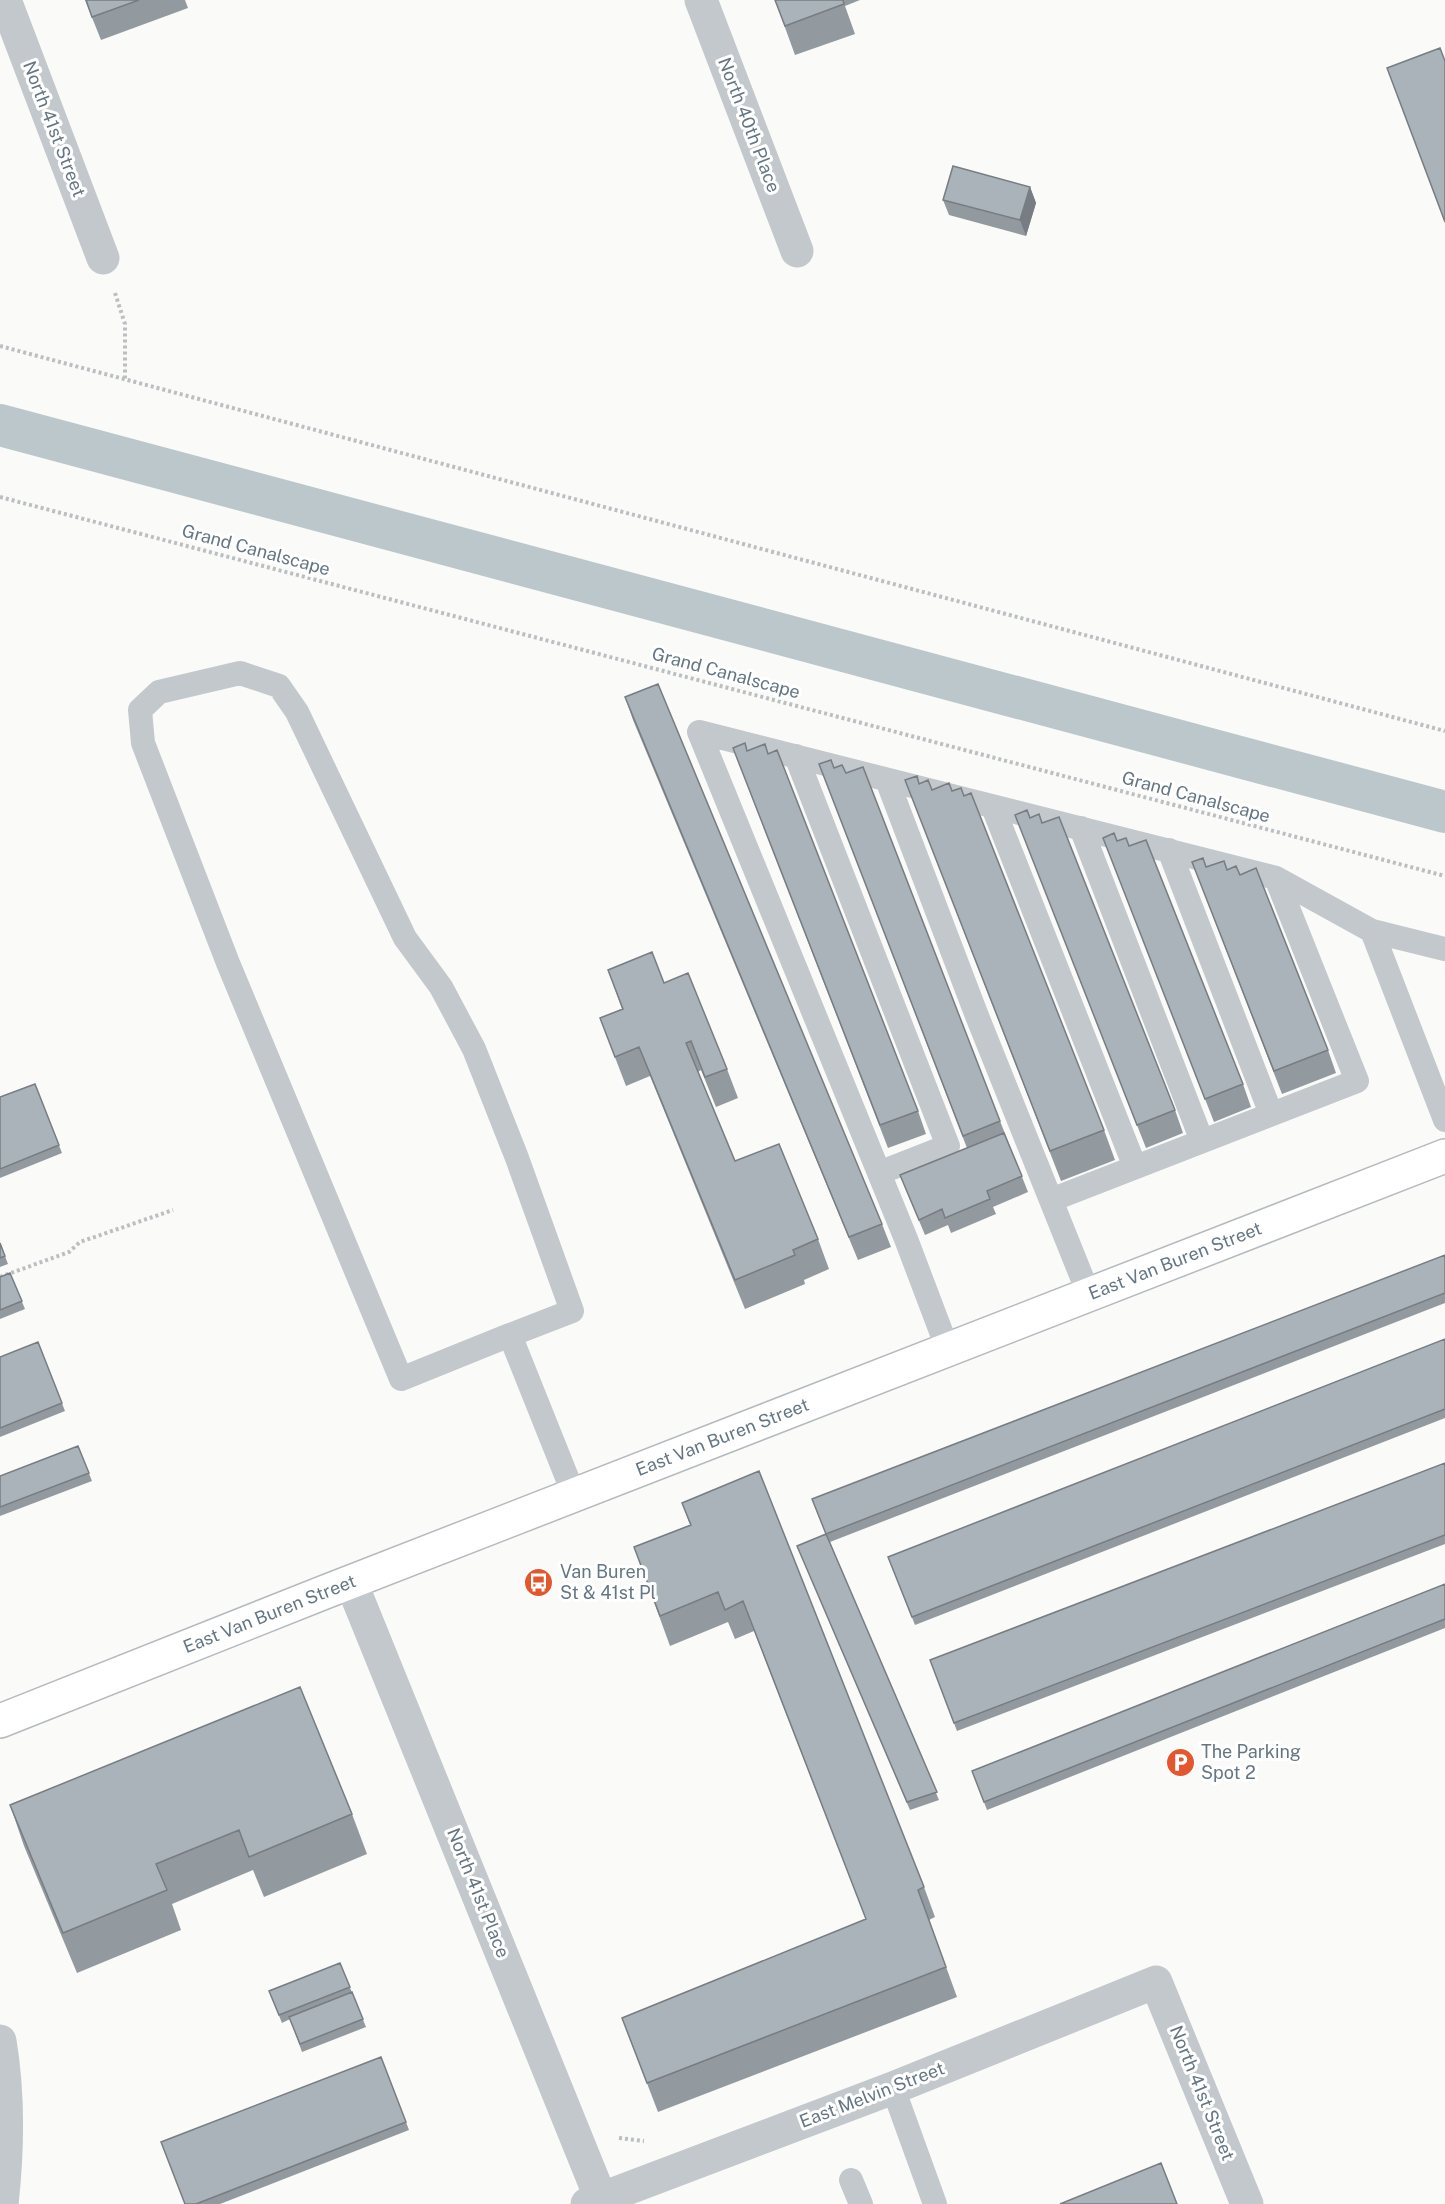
<svg xmlns="http://www.w3.org/2000/svg" width="1445" height="2204" font-family="'Public Sans',sans-serif">
<rect width="100%" height="100%" fill="#fafaf8"/>
<g fill="none" stroke-linecap="round" stroke-linejoin="round">
<!-- canal -->
<path stroke="#bbc7cb" stroke-width="42" d="M 0,425 L 1445,812"/>
<defs>
<g id="primary">
<path id="s1" d="M 0,1721 L 325,1592 L 1445,1156"/>
</g>
</defs>
<!-- primary casing -->
<use href="#primary" stroke="#b5babe" stroke-width="36"/>
<!-- path -->
<path stroke="#bbbfc2" stroke-width="4" stroke-dasharray="3 3" stroke-linecap="butt" d="M 115,293 L 125,324 L 125,379
M 0,346 L 1445,731
M 0,497 L 1445,876
M 0,1277 L 69,1252 L 80,1242 L 173,1210
M 619,2138 L 644,2141"/>
<!-- service -->
<path stroke="#c3c8cc" stroke-width="24" d="M 796,756 L 948,1146 L 879,1173
M 887,780 L 977,1016 L 1089,1295
M 993,807 L 1135,1167
M 1081,828 L 1202,1141
M 1169,850 L 1271,1114
M 1445,949 L 1372,931 L 1445,1120
M 1051,1200 L 1357,1081 L 1276,878
M 510,1335 L 401,1379 L 228,963 L 143,743 L 140,710 L 159,692 L 240,673 L 279,686 L 297,712 L 405,938 L 441,987 L 474,1049 L 517,1158 L 572,1311 L 510,1335 L 574,1495
M 948,1350 L 906,1239 L 699,732 L 1276,878 L 1372,931
M 893,2088 L 935,2204
M 851,2180 L 861,2204"/>
<!-- minor -->
<path stroke="#c3c8cc" stroke-width="33" d="M 5,0 L 103,258
M 701,0 L 797,251
M 351,1582 L 603,2204
M 0,2041 C 9,2095 8,2150 2,2204
M 587,2204 L 893,2088 L 1156,1982 L 1247,2204"/>
<!-- primary -->
<use href="#primary" stroke="#fff" stroke-width="33"/>
</g>
<!-- wall -->
<path fill="#929a9f" d="M 85,0 L 185,0 L 188,8 L 101,40 Z
M 775,0 L 860,0 L 845,6 L 855,34 L 795,55 Z
M 1030,187 L 1036,203 L 1026,236 L 949,215 L 943,200 Z
M 625,697 L 882,1224 L 891,1247 L 858,1260 L 633,720 Z
M 733,748 L 748,751 L 918,1111 L 926,1134 L 888,1148 Z
M 819,764 L 1000,1121 L 1028,1192 L 993,1207 L 996,1214 L 951,1233 L 948,1225 L 925,1235 L 900,1175 L 967,1148 Z
M 905,780 L 920,784 L 932,790 L 1104,1130 L 1115,1160 L 1061,1181 Z
M 1015,815 L 1030,818 L 1042,823 L 1175,1110 L 1183,1133 L 1146,1148 Z
M 1103,838 L 1117,841 L 1129,846 L 1243,1084 L 1251,1107 L 1214,1122 Z
M 1192,862 L 1206,867 L 1227,870 L 1240,875 L 1328,1050 L 1336,1073 L 1282,1094 Z
M 608,970 L 664,983 L 727,1069 L 738,1098 L 716,1107 L 701,1070 L 698,1072 L 735,1161 L 818,1239 L 829,1269 L 804,1280 L 805,1284 L 745,1309 L 650,1076 L 626,1086 L 600,1018 L 622,1009 Z
M 35,1084 L 62,1153 L 0,1178 L 0,1097 Z
M 0,1243 L 8,1264 L 0,1267 Z
M 1445,1255 L 1445,1303 L 830,1542 L 939,1800 L 910,1810 L 797,1546 L 826,1534 Z
M 10,1273 L 25,1309 L 0,1319 L 0,1277 Z
M 1445,1339 L 1445,1418 L 915,1625 L 888,1557 Z
M 38,1342 L 65,1411 L 0,1437 L 0,1357 Z
M 78,1446 L 92,1481 L 0,1516 L 0,1476 Z
M 1445,1463 L 1445,1544 L 957,1731 L 930,1660 Z
M 682,1503 L 924,1887 L 935,1917 L 929,1920 L 957,1997 L 658,2112 L 622,2018 L 866,1919 L 754,1631 L 735,1639 L 728,1622 L 670,1646 L 634,1547 L 690,1525 Z
M 1445,1584 L 1445,1628 L 987,1810 L 972,1771 Z
M 10,1805 L 352,1814 L 367,1854 L 264,1897 L 253,1870 L 172,1904 L 181,1930 L 77,1973 L 24,1846 Z
M 340,1963 L 366,2027 L 302,2052 L 290,2019 L 282,2023 L 269,1991 Z
M 381,2057 L 409,2130 L 220,2204 L 185,2204 Z"/>
<!-- shaded-wall -->
<path fill="#777d82" d="M 1030,187 L 1036,203 L 1026,236 L 1020,220 Z"/>
<!-- building -->
<path fill="#aab3b9" stroke="#777d82" stroke-width="1.5" d="M 86,0 L 139,0 L 92,17 Z
M 775,0 L 843,0 L 844,4 L 785,26 Z
M 1440,48 L 1445,61 L 1445,222 L 1387,68 Z
M 953,166 L 1030,187 L 1020,220 L 943,200 Z
M 658,684 L 882,1224 L 849,1237 L 625,697 Z
M 745,743 L 747,751 L 765,744 L 768,754 L 777,750 L 918,1111 L 880,1125 L 733,748 Z
M 831,760 L 834,768 L 842,765 L 846,773 L 863,767 L 1000,1121 L 963,1136 L 819,764 Z
M 917,776 L 919,784 L 928,780 L 932,790 L 949,783 L 952,791 L 961,788 L 964,796 L 971,793 L 1104,1130 L 1050,1151 L 905,780 Z
M 1027,810 L 1030,818 L 1039,814 L 1042,823 L 1059,817 L 1175,1110 L 1137,1125 L 1015,815 Z
M 1114,833 L 1117,841 L 1126,838 L 1129,846 L 1146,840 L 1243,1084 L 1205,1099 L 1103,838 Z
M 1203,858 L 1206,867 L 1224,861 L 1227,870 L 1236,866 L 1240,875 L 1256,868 L 1328,1050 L 1274,1071 L 1192,862 Z
M 652,952 L 664,983 L 688,973 L 727,1069 L 705,1077 L 691,1041 L 686,1043 L 735,1161 L 779,1144 L 818,1239 L 793,1250 L 795,1255 L 735,1280 L 639,1047 L 615,1057 L 600,1018 L 623,1009 L 608,970 Z
M 35,1084 L 59,1145 L 0,1169 L 0,1097 Z
M 1004,1133 L 1022,1176 L 987,1191 L 990,1199 L 945,1218 L 942,1209 L 919,1220 L 900,1175 Z
M 0,1243 L 5,1256 L 0,1258 Z
M 1445,1255 L 1445,1293 L 826,1534 L 937,1792 L 907,1802 L 797,1546 L 826,1534 L 812,1499 Z
M 10,1273 L 22,1301 L 0,1310 L 0,1277 Z
M 1445,1339 L 1445,1409 L 912,1617 L 888,1557 Z
M 38,1342 L 62,1403 L 0,1428 L 0,1357 Z
M 78,1446 L 89,1473 L 0,1507 L 0,1476 Z
M 1445,1463 L 1445,1535 L 954,1723 L 930,1660 Z
M 759,1471 L 924,1887 L 918,1890 L 946,1967 L 647,2083 L 622,2018 L 866,1919 L 743,1601 L 725,1610 L 718,1592 L 660,1616 L 634,1547 L 691,1525 L 682,1503 Z
M 1445,1584 L 1445,1619 L 984,1802 L 972,1771 Z
M 300,1687 L 352,1814 L 249,1857 L 239,1830 L 156,1864 L 167,1890 L 63,1933 L 10,1805 Z
M 340,1963 L 350,1987 L 279,2015 L 269,1991 Z
M 352,1992 L 363,2019 L 300,2044 L 289,2017 Z
M 381,2057 L 406,2122 L 196,2204 L 185,2204 L 161,2142 Z
M 1161,2163 L 1177,2204 L 1060,2204 Z"/>
<!-- icons -->
<defs>
<symbol id="bus-disc" viewBox="-11 -11 22 22"><circle r="9.5" fill="#e4572e" stroke="#fff"/><path d="M-5-6H5V4H4V6H2V4H-2V6H-4V4H-5ZM-3.5-4V0h7V-4ZM-3.5 1.2v1.5H-2V1.2ZM2 1.2v1.5H3.5V1.2Z" fill="#fff"/></symbol>
<symbol id="parking-disc" viewBox="-11 -11 22 22"><circle r="9.5" fill="#e4572e" stroke="#fff"/><path d="M-3.5-5.5H1a3.5 3.5 0 0 1 0 7H-1V5.5H-3.5ZM-1-3.4V-.6H.8a1.4 1.4 0 0 0 0-2.8Z" fill="#fff"/></symbol>
</defs>
<g fill-rule="evenodd">
<use href="#bus-disc" x="522" y="1566" width="33" height="33"/>
<use href="#parking-disc" x="1164" y="1746" width="33" height="33"/>
</g>
<g text-anchor="middle" stroke-width="6" stroke-linejoin="round" paint-order="stroke">
<!-- street labels -->
<g font-size="18" fill="#657683" stroke="#fff">
<text transform="translate(749 125) rotate(69)" y="6">North 40th Place</text>
<text transform="translate(54 129) rotate(69)" y="6">North 41st Street</text>
<text transform="translate(256 550) rotate(15)" y="6">Grand Canalscape</text>
<text transform="translate(726 673) rotate(15)" y="6">Grand Canalscape</text>
<text transform="translate(1196 797) rotate(15)" y="6">Grand Canalscape</text>
<text dy="6" stroke="none"><textPath href="#s1" startOffset="1262">East Van Buren Street</textPath></text>
<text dy="6" stroke="none"><textPath href="#s1" startOffset="776">East Van Buren Street</textPath></text>
<text dy="6" stroke="none"><textPath href="#s1" startOffset="290">East Van Buren Street</textPath></text>
<text transform="translate(478 1893) rotate(68)" y="6">North 41st Place</text>
<text transform="translate(1202 2093) rotate(68)" y="6">North 41st Street</text>
<text transform="translate(872 2095) rotate(-21)" y="6">East Melvin Street</text>
</g>
<!-- poi labels -->
<g font-size="18" fill="#657683" stroke="#fff" text-anchor="start">
<text x="560" y="1578">Van Buren<tspan x="560" dy="21">St &amp; 41st Pl</tspan></text>
<text x="1201" y="1758">The Parking<tspan x="1201" dy="21">Spot 2</tspan></text>
</g>
</g>
</svg>
